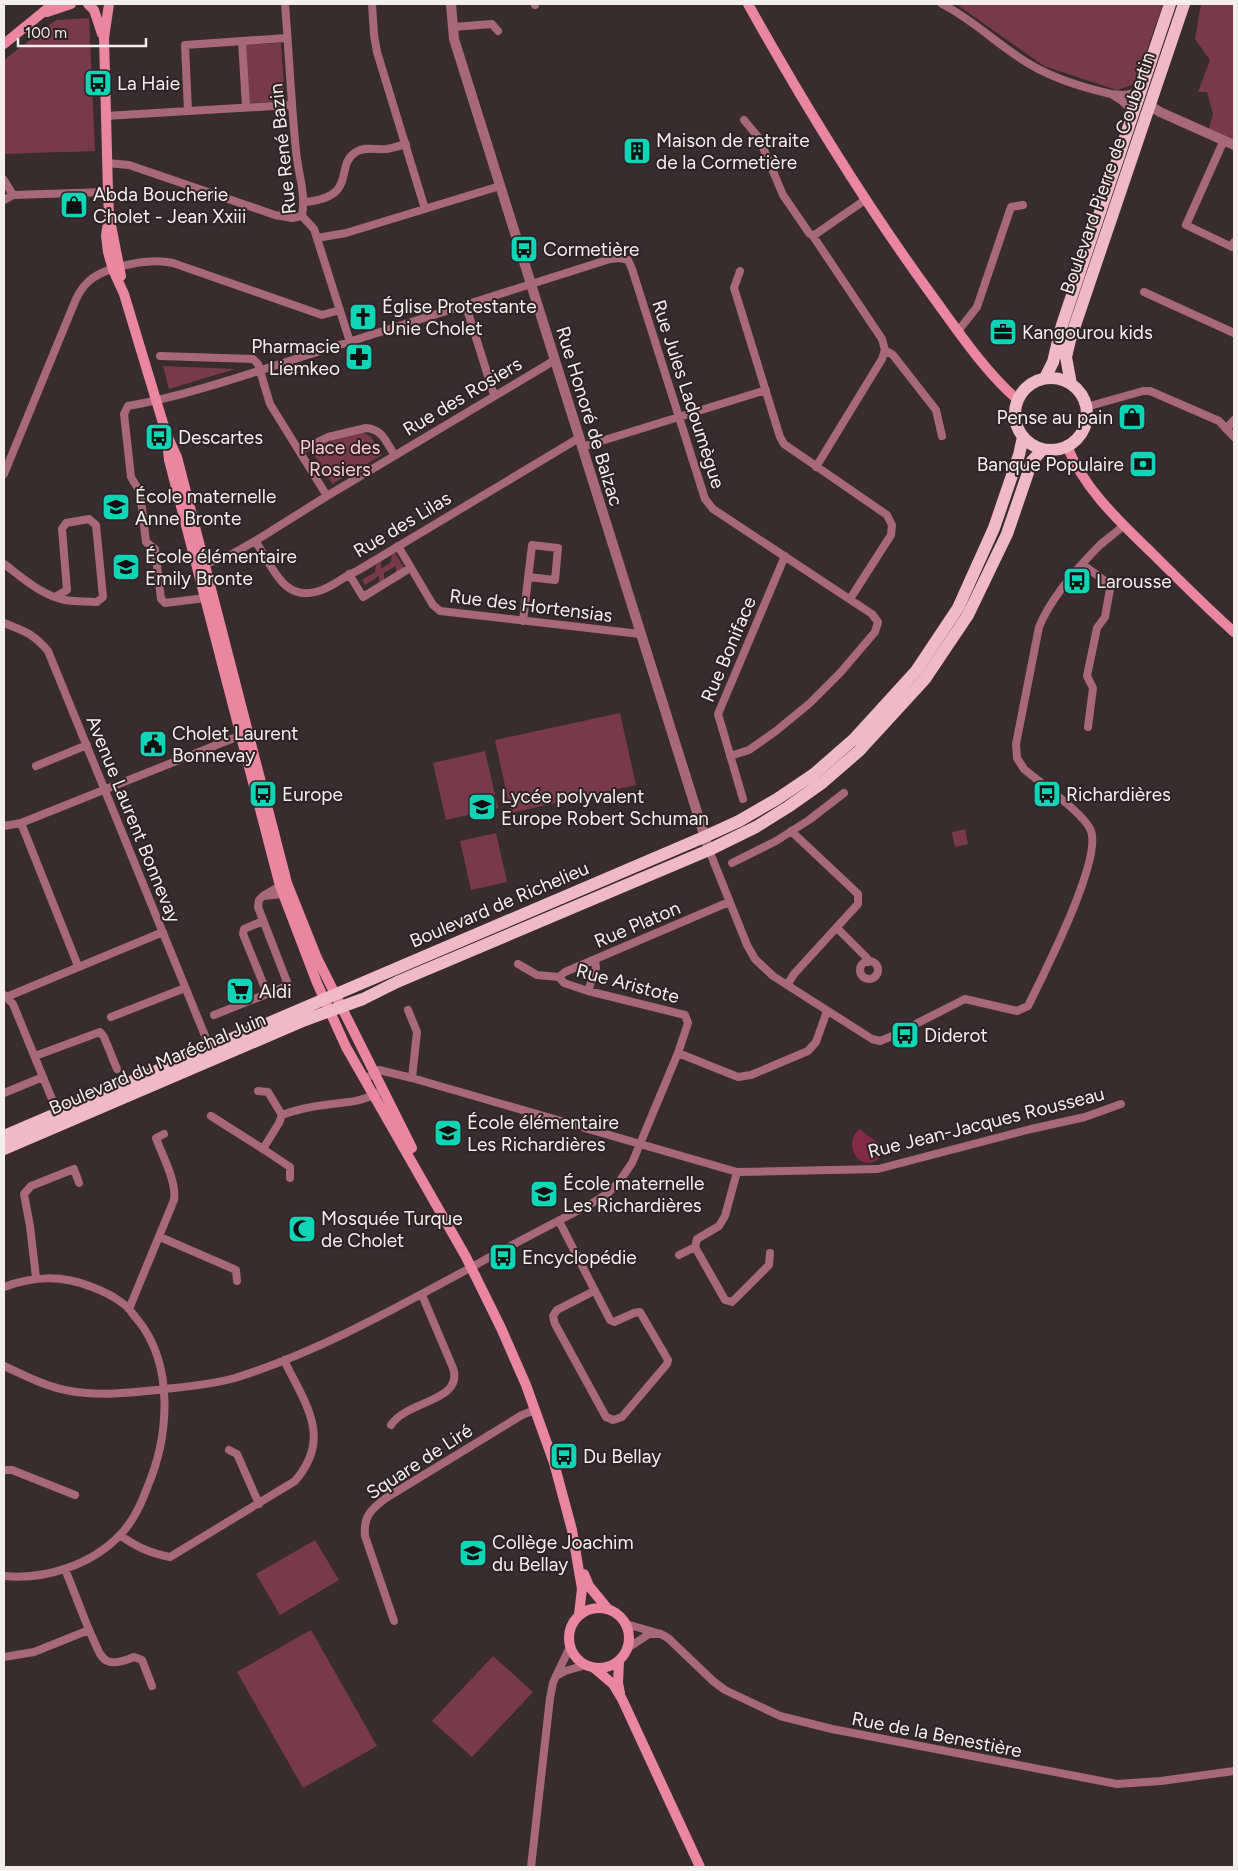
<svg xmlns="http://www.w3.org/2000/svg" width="1238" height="1871" font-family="Figtree,sans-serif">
<rect width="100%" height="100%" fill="#382c2f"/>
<!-- green -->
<path fill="#783a4a" d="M 956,4 L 1163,4 L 1135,84 L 1117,90 L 1044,66 Z
M 1201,4 L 1234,4 L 1234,140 L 1209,129 L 1213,114 L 1207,92 L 1198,92 L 1210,60 L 1195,39 Z
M 89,18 L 95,151 L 4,154 L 4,60 L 56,20 Z
M 281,43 L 285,101 L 249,103 L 246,45 Z
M 163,366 L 235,369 L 169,389 Z
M 363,432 L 371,437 L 382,455 L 332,484 L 310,448 L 333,440 Z
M 395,553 L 404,568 L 396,573 L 396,566 L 384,573 L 384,581 L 379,584 L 379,576 L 365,585 L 362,580 L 375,572 L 376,565 L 381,561 L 381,569 L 391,562 L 392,555 Z
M 620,713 L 636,785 L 511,813 L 495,740 Z
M 485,751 L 498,808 L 446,820 L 433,763 Z
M 965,829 L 968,844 L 955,847 L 952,832 Z
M 496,833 L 507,882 L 471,890 L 460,841 Z
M 315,1540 L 339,1580 L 280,1615 L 256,1574 Z
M 311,1630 L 377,1746 L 303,1788 L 237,1672 Z
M 493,1656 L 533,1692 L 472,1757 L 432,1721 Z"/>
<!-- water -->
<path fill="#832a46" d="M 860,1129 C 867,1136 882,1144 886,1151 C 864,1182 839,1144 860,1129 Z"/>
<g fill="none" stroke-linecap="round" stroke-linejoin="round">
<!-- minor -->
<path stroke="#a76877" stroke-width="8" d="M 285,4 C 289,53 291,102 296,151 C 298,173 306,193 302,216
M 372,4 L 374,35 L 377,52 L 425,209
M 535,4 L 535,5
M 942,4 C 974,20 1000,47 1031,65 C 1055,79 1085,88 1111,94
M 453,27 L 492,24 L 498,31
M 242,41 L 246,107
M 188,111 L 185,45 L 287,38
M 1134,113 L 1122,101 L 1111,94 L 1124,95 L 1141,92
M 105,116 L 292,105
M 744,120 L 759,138 L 783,195 L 809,233 L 813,236
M 1224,140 L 1186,225 L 1232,247 L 1234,242
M 107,163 L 129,165 L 275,215 L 292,218 L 302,216
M 4,180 L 13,195
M 4,200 L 13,195 L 108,192
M 304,202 C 360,197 333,166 356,152 C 365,146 376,150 386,149 C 393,148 399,146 406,144
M 302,216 L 314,229 L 350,342
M 317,238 L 346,233 L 500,186
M 740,271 L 734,288 L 780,437 L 784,444 L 887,515 L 892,525 L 891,535 L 850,599
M 1144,292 L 1234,333
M 466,306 L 494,395
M 958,331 L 977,307 L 1011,207 L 1023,205
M 885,350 L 893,355 L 936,410 L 942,436
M 160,356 L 253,359 L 258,364 L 270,404 L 327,496
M 1086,407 L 1143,391 L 1150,391 L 1219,421 L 1234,437
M 1226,429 L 1234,420
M 582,447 L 766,390
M 299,451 L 328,437 L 366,428 C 384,430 385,442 395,455
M 816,467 L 882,359 L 885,350 L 882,339 L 813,236 L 865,200
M 4,474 L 76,299 C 79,293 82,288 87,283 C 103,266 151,258 173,263 L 322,315 L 340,310
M 255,541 C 272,563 281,603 319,591 C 333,587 344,576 357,571 L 579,438
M 398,546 L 433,605 L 440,611 L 640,634
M 4,564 C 22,577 42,596 65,600 C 76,602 87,601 97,602 L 103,597 L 96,525 L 89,519 L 66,523 L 62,529 L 67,590 L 55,597
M 205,564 L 227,557 L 255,541 L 327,496 L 555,360
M 1082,564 L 1105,581 L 1110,589 L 1105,617 L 1097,628 L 1087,676 L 1093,688 L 1088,727
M 349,574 L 363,597 L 410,568
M 205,598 L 165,603 L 161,599 L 155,549 L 146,542 L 140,492 L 131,477 L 124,414 L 128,406 C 190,395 254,372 314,353 C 413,322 512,291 610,259 L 620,258 L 628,260 L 632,269 L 705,499 L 713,509 L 872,614 L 878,622 L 875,632 L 840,673 L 810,703 L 776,731 L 749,750 L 730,756
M 523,621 L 532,545 L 558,548 L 555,580 L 528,577
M 4,623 C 24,631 33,633 48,651 L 210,1048
M 36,766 L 87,745
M 743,799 L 718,714 L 785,556
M 21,823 L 78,966
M 4,826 L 21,823 L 244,734
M 709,850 L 747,945 L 755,959 L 773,976 L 872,1039 L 880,1041 L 890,1037 L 965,999 L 1017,1011 L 1028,1006 C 1043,975 1102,861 1091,831 C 1085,814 1039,782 1024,769 L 1017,758 L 1016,744 L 1039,627 C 1051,598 1078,567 1100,545 C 1108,538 1117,532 1124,525
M 732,863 L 776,841 L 809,820 L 844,793
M 283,894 L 263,896 L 280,886 L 283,886
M 263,921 L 244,929 L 243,934 L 267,993
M 837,928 L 867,958 L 868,962
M860 970a9 9 0 1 1 18 0a9 9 0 1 1-18 0Z
M 559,977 L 565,972 L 729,902
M 787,985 L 794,974 L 858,904 L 858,894 L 791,831
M 588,991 L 596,968 L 595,960
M 4,995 L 13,1004 L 54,1104 L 56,1107 L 62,1110
M 4,998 L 163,932
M 408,1010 L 417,1032 L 412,1078
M 214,1015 L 287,986 L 287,982 L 258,907 L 259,900 L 263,896
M 111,1017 L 185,988
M 678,1053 L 738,1077 L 751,1075 L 808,1051 L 816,1042 L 827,1011
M 35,1056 L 100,1032 L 104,1037 L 117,1069
M 365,1079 L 379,1070 L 412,1078 L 737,1172 L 878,1169 L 1031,1129 L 1085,1117 L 1121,1104
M 258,1091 L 268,1092 L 282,1115 C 295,1110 309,1107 324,1105 C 342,1102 360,1103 377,1093
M 4,1093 L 43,1077
M 211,1116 L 263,1149 L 279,1123 L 282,1115
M 263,1149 L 290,1167 L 290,1178
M 559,1221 L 610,1320 L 614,1322 L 634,1313 L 640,1312 L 668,1360 L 667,1364 L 622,1417 L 613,1420 L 606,1417 L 555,1324 L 553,1316 L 557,1310 L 594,1291
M 160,1237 L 236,1270 L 237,1281
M 695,1247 L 725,1300 L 732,1302 L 769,1265 L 770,1253
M 679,1255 L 695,1247 L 697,1239 L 719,1226 L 725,1216 L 737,1172
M 36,1278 L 30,1226 L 24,1194 L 31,1186 L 74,1169 L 79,1183
M 4,1287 C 32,1276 63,1275 92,1287 C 103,1291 115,1297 125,1305 C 130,1309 133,1315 137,1319 C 175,1365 169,1437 147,1488 C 141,1505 133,1521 121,1534 C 92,1565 45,1580 4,1576
M 129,1309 L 174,1200 C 177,1182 162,1155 156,1138 L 164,1134
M 4,1366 C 26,1376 46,1387 70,1391 C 99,1396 128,1393 157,1390 C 182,1387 210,1385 235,1378 C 318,1352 394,1309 470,1268 C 511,1245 553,1224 594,1202 L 608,1193 L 619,1182 L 632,1163 L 678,1053 L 688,1023 L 685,1015 L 588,991 L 564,983 L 559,977 L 537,975 L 518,964
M 391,1425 C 407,1400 464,1402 453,1368 L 422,1295
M 229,1450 L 237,1454 L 259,1504
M 4,1470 L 12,1470 L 75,1495
M 120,1535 C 136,1547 150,1553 170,1557 L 295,1481 C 333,1437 305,1404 284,1360
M 394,1621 L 365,1536 C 363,1517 371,1509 386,1498 L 522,1415 L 535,1410
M 626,1624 L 661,1634 L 649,1634 L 628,1648
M 89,1630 C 102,1657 101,1671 134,1657 L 142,1660 L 152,1686
M 661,1634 L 668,1638 L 713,1681 L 725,1690 L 780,1716 L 832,1729 L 1117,1784 L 1161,1781 L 1234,1771
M 570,1647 L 556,1676 L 565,1671 L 586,1665
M 4,1657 L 34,1652 L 89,1630 L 65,1569
M 531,1867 L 550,1698 L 553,1683 L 556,1676"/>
<!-- tertiary -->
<path stroke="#a76877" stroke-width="10" d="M 451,4 L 454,39 L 707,844
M 1150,106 L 1160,112 L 1234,145"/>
<!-- secondary -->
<path stroke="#ea869e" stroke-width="10" d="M 88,4 L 94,10 L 102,34
M 109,4 L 104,38 L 108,192 L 109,215 L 121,276
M 748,4 C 805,106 867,207 936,301 C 959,333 988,375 1018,400
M 47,12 L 71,4
M 4,44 L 53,4
M 109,215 L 106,236 L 108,252 L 113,270 L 124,294 L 166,433 L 177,457 L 287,883 L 317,958 L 412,1148
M 166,433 L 169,460 L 280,886 L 317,983 L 346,1047 L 466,1257 L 501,1328 L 526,1385 L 554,1463 L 572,1530 L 582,1589 L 579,1614
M 1067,446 C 1084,489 1119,521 1152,553 C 1179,580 1206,607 1234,632
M 584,1574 L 589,1586 L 607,1608
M569 1638a30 30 0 1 1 60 0a30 30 0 1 1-60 0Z
M 619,1661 L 618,1683 L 620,1693
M 594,1668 L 613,1684 L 622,1699 L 700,1867"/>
<!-- primary -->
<path stroke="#efbac5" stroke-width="12" d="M 1045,378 L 1053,362 L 1062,325 L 1170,4
M1015 414a36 36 0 1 1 72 0a36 36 0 1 1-72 0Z
M 1071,384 L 1066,357 L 1070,340 L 1184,4
M 4,1136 L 704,837 L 739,821 L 777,799 L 814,774 L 854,739 L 916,671 L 958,608 L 994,528 L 1019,455 L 1023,437
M 4,1149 L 305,1020 L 363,999 L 397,982 L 709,850 L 756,827 L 788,807 L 822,783 L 859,751 L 925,679 L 968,615 L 1007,534 L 1032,461 L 1043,449"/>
</g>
<!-- icons -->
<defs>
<symbol id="bus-square" viewBox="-11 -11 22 22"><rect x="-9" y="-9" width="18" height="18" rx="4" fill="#0dd5b5" stroke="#2e2325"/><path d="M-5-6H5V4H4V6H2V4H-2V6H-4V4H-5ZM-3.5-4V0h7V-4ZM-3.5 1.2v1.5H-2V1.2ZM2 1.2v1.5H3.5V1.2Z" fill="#111"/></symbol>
<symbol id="building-square" viewBox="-11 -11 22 22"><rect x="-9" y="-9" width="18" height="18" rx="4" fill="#0dd5b5" stroke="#2e2325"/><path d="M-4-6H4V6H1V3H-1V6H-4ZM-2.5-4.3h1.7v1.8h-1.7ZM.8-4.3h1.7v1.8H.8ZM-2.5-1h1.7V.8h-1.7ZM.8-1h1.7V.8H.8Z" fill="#111"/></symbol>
<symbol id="shop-square" viewBox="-11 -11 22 22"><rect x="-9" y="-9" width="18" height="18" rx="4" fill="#0dd5b5" stroke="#2e2325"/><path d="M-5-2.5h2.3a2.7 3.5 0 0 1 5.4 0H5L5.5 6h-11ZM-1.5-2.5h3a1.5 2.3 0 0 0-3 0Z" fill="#111"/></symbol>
<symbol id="church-square" viewBox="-11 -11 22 22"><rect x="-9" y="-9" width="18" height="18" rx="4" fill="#0dd5b5" stroke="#2e2325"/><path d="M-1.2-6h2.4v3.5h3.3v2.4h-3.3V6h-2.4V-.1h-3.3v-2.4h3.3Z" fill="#111"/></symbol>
<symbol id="office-square" viewBox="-11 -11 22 22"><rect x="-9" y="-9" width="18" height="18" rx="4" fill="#0dd5b5" stroke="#2e2325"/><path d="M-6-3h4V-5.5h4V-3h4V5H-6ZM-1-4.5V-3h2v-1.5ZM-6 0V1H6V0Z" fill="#111"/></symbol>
<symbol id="pharmacy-square" viewBox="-11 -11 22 22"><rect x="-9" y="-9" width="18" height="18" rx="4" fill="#0dd5b5" stroke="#2e2325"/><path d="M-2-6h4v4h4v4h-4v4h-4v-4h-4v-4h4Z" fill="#111"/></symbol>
<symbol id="bank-square" viewBox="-11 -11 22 22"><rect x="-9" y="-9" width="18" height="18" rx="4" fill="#0dd5b5" stroke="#2e2325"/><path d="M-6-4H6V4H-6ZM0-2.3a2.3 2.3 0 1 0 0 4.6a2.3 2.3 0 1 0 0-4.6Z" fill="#111"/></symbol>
<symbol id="school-square" viewBox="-11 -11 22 22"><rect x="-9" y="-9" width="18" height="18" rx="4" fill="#0dd5b5" stroke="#2e2325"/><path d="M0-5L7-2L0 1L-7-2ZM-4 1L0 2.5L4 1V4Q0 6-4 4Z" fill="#111"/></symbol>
<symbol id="civic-square" viewBox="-11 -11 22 22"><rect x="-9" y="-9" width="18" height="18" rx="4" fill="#0dd5b5" stroke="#2e2325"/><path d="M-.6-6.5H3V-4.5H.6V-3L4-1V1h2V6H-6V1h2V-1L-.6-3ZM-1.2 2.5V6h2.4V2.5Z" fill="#111"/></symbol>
<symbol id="supermarket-square" viewBox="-11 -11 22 22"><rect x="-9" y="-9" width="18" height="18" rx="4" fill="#0dd5b5" stroke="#2e2325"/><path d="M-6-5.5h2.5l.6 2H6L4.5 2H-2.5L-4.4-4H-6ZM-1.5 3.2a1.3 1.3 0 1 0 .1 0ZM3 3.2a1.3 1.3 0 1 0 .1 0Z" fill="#111"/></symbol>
<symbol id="mosque-square" viewBox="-11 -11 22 22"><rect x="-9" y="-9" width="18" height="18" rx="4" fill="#0dd5b5" stroke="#2e2325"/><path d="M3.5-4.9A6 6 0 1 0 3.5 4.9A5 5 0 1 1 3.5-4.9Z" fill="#111"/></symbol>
</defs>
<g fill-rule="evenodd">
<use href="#bus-square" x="82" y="67" width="32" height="32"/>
<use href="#building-square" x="621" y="135" width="32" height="32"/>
<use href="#shop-square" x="58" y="189" width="32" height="32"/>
<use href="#bus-square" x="508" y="233" width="32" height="32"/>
<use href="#church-square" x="347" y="301" width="32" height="32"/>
<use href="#office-square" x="987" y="316" width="32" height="32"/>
<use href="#pharmacy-square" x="343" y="341" width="32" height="32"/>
<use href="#shop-square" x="1116" y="401" width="32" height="32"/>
<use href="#bus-square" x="143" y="421" width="32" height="32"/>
<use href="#bank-square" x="1127" y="448" width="32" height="32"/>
<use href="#school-square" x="100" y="491" width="32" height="32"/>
<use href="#school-square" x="110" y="551" width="32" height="32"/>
<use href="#bus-square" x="1061" y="565" width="32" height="32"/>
<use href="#civic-square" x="137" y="728" width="32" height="32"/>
<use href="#bus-square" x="247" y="778" width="32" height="32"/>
<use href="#bus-square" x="1031" y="778" width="32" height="32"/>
<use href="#school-square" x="466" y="791" width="32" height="32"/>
<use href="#supermarket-square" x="224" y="975" width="32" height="32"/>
<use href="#bus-square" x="889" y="1019" width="32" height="32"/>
<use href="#school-square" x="432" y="1117" width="32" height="32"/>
<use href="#school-square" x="528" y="1178" width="32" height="32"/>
<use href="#mosque-square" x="286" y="1213" width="32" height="32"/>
<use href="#bus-square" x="487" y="1241" width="32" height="32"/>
<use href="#bus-square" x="548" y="1440" width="32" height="32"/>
<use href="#school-square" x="457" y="1537" width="32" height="32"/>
</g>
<g text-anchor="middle" stroke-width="4" stroke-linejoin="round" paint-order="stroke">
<!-- poi labels -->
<g font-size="19" fill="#f5eeef" stroke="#2e2325" text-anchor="start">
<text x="117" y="90">La Haie</text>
<text x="656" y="147">Maison de retraite<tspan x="656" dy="22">de la Cormetière</tspan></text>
<text x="93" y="201">Abda Boucherie<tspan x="93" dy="22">Cholet - Jean Xxiii</tspan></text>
<text x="543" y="256">Cormetière</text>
<text x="382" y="313">Église Protestante<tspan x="382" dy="22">Unie Cholet</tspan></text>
<text x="1022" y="339">Kangourou kids</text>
<text x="340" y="353" text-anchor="end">Pharmacie<tspan x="340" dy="22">Liemkeo</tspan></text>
<text x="1113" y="424" text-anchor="end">Pense au pain</text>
<text x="178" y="444">Descartes</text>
<text x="1124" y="471" text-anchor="end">Banque Populaire</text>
<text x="135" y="503">École maternelle<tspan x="135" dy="22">Anne Bronte</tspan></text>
<text x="145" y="563">École élémentaire<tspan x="145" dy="22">Emily Bronte</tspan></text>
<text x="1096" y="588">Larousse</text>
<text x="172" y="740">Cholet Laurent<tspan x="172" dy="22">Bonnevay</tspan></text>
<text x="282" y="801">Europe</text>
<text x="1066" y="801">Richardières</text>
<text x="501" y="803">Lycée polyvalent<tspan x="501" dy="22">Europe Robert Schuman</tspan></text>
<text x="259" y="998">Aldi</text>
<text x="924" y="1042">Diderot</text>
<text x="467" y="1129">École élémentaire<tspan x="467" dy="22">Les Richardières</tspan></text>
<text x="563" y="1190">École maternelle<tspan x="563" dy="22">Les Richardières</tspan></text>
<text x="321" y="1225">Mosquée Turque<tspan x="321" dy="22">de Cholet</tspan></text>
<text x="522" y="1264">Encyclopédie</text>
<text x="583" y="1463">Du Bellay</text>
<text x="492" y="1549">Collège Joachim<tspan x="492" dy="22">du Bellay</tspan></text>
</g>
<!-- street labels -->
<g font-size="19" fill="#f5eeef" stroke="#2e2325">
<text transform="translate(282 149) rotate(-96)" y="7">Rue René Bazin</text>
<text transform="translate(1107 173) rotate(-71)" y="7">Boulevard Pierre de Coubertin</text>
<text transform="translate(689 394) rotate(72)" y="7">Rue Jules Ladoumègue</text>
<text transform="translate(462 396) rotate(-31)" y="7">Rue des Rosiers</text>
<text transform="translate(590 416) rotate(73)" y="7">Rue Honoré de Balzac</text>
<text transform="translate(402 524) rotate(-31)" y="7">Rue des Lilas</text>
<text transform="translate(531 605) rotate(7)" y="7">Rue des Hortensias</text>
<text transform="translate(728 649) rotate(-67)" y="7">Rue Boniface</text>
<text transform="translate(134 819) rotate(68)" y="7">Avenue Laurent Bonnevay</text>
<text transform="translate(499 904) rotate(-23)" y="7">Boulevard de Richelieu</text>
<text transform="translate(637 924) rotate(-23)" y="7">Rue Platon</text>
<text transform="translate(628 983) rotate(15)" y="7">Rue Aristote</text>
<text transform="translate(157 1063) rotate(-23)" y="7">Boulevard du Maréchal Juin</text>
<text transform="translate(986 1122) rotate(-14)" y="7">Rue Jean-Jacques Rousseau</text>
<text transform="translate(419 1461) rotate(-33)" y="7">Square de Liré</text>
<text transform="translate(937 1734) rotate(11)" y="7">Rue de la Benestière</text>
</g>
<!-- park labels -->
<g font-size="19" fill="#ffcad4" stroke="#2e2325">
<text x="340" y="454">Place des<tspan x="340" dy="22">Rosiers</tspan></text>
</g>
</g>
<!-- border -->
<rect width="1238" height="1871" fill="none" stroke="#f5eeef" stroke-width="10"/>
<!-- scale -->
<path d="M18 38v8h128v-8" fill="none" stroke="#f5eeef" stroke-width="2.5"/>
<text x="25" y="38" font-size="15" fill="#f5eeef" stroke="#2e2325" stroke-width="4" paint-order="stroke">100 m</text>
</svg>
